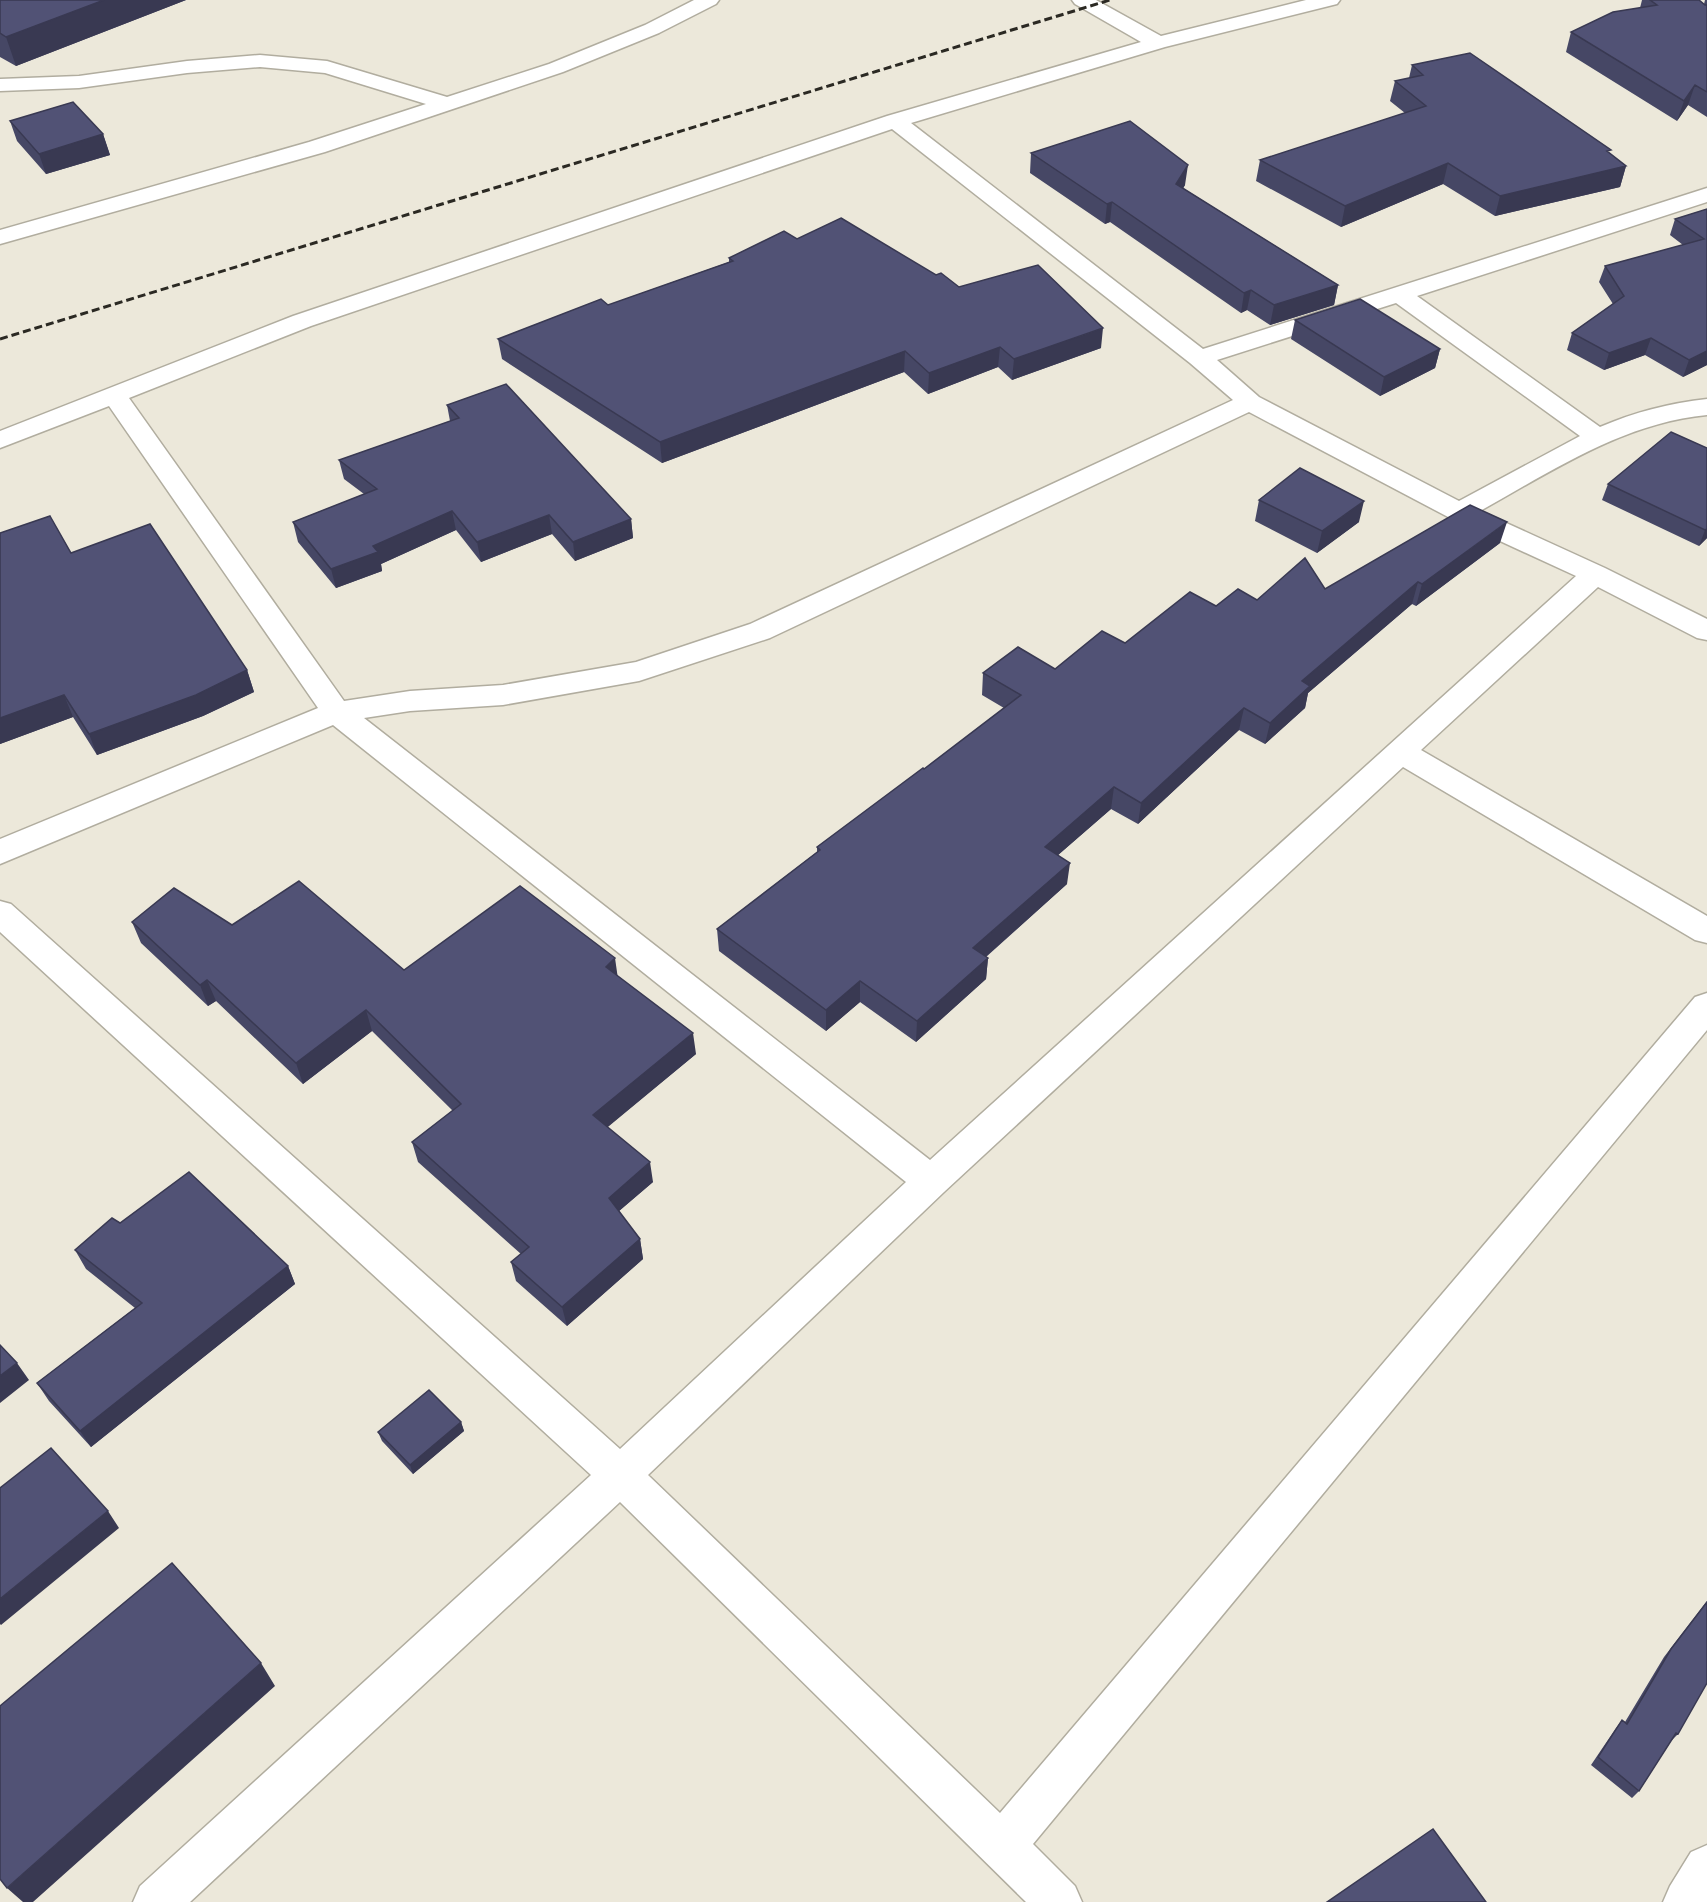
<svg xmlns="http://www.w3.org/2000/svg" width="1707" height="1902" font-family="'Source Sans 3',sans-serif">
<rect width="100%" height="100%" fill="#ece8da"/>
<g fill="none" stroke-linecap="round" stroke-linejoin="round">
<defs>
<path id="minor" d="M 694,0 L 719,0 L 716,4 L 659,33 L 563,72 L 325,152 L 0,244 L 0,230 L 309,142 L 426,104 L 325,73 L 260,67 L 187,73 L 79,88 L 0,91 L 0,79 L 79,76 L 187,61 L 260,55 L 327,61 L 447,97 L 549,64 L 645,25 Z
M 1072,0 L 1096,0 L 1161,36 L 1306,0 L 1340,0 L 1337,4 L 1165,47 L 911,123 L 1203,349 L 1707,188 L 1707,202 L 1417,296 L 1600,427 C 1635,412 1670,403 1707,399 L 1707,415 C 1623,423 1552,471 1480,511 L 1605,568 L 1707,619 L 1707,640 L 1697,638 L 1598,587 L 1421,750 L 1707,916 L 1707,943 L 1695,940 L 1403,767 L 944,1192 L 648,1475 L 1000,1813 L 1695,997 L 1707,993 L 1707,1030 L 1033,1844 L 1075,1886 L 1082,1902 L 1026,1902 L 620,1502 L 190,1902 L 133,1902 L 140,1886 L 591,1475 L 0,932 L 0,901 L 11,904 L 620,1449 L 906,1182 L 333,725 L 0,864 L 0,839 L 318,708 L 109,406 L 0,448 L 0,431 L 293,316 L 887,116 L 1141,42 L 1075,4 ZM 892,129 L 1190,363 L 1233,400 L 750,624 L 636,662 L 503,685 L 410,691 L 344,701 L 129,398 L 311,326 ZM 1396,303 L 1580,436 L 1459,501 L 1259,397 L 1217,360 ZM 1249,412 L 1450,518 L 1576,576 L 930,1160 L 364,718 L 410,711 L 503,705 L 639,681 L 770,638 Z
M 1707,1845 L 1707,1902 L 1663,1902 L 1670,1886 L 1691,1852 Z"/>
</defs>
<!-- minor casing -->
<use href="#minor" stroke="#b1ad9f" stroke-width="3"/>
<!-- minor -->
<use href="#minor" fill="#fff" fill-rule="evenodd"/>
<!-- rail -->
<path stroke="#2b2923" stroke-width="3" stroke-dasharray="8 4" stroke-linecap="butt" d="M 0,339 L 1110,0"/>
</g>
<!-- wall -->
<path fill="#464765" d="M 0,0 L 186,0 L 16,66 L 0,57 Z
M 1642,0 L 1699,0 L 1704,4 L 1705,0 L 1707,0 L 1707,117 L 1688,105 L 1677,121 L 1566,52 L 1571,32 L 1640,8 Z
M 1412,65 L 1610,154 L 1626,166 L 1620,187 L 1495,216 L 1443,184 L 1341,227 L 1256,181 L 1260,160 L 1405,113 L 1390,101 L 1395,81 L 1409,78 Z
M 10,121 L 103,134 L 110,155 L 46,174 L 17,141 Z
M 1031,153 L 1185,185 L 1183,188 L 1338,285 L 1334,305 L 1270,325 L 1247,310 L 1241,313 L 1110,222 L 1105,224 L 1030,173 Z
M 1707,209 L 1707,365 L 1683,377 L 1645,355 L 1604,370 L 1567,350 L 1572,333 L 1613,304 L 1599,282 L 1605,266 L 1683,245 L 1670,235 L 1675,219 Z
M 797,239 L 936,275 L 959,287 L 1101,348 L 1012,380 L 998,367 L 928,394 L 904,372 L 662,463 L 502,359 L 498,339 L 608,305 L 729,262 L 729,258 Z
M 1295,320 L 1440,349 L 1435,368 L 1380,396 L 1291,339 Z
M 447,405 L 631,519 L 633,538 L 575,561 L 552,534 L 481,562 L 456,530 L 381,564 L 382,571 L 336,588 L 298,542 L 293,522 L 364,494 L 344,479 L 339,460 L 450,421 Z
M 1707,448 L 1707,538 L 1699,546 L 1602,500 L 1608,484 Z
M 1259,500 L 1359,522 L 1317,553 L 1255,521 Z
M 0,533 L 71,553 L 247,670 L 254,692 L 203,716 L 97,755 L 73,717 L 0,744 Z
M 1500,543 L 1416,606 L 1412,604 L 1308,693 L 1305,708 L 1265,744 L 1239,730 L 1138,824 L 1111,809 L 1058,855 L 1067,884 L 986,957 L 988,958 L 986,979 L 916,1042 L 860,1002 L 826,1031 L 719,951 L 717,929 L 817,852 L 817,847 L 924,769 L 1004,708 L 982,695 L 983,673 L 1055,669 L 1125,643 L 1216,606 L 1325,589 Z
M 132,922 L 232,925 L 404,970 L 618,976 L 696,1054 L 607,1127 L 653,1182 L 619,1211 L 640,1239 L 643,1259 L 567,1326 L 516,1281 L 511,1262 L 521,1254 L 418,1162 L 412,1142 L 453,1111 L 372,1031 L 303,1084 L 216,1001 L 208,1006 L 141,943 Z
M 120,1223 L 288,1266 L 295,1284 L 91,1447 L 49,1401 L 37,1383 L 135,1308 L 86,1269 L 75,1250 Z
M 461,1422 L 464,1431 L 413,1474 L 382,1441 L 378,1432 Z
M 1707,1601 L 1678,1734 L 1671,1741 L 1639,1791 L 1632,1798 L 1591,1765 L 1616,1728 L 1622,1720 L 1625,1722 L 1664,1657 Z"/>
<!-- shaded-wall -->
<path fill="#393952" d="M 104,0 L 186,0 L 16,66 L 6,37 Z
M 1695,85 L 1688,105 L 1677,121 L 1684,101 Z
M 103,134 L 110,155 L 46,174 L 39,154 Z
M 1448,163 L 1443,184 L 1341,227 L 1345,206 Z
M 1188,165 L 1185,185 L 1174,204 L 1176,184 Z
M 1626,166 L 1620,187 L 1495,216 L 1500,196 Z
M 1112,202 L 1110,222 L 1105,224 L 1107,204 Z
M 1338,285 L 1334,305 L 1270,325 L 1274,305 Z
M 1251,290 L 1247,310 L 1241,313 L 1244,293 Z
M 1103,328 L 1101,348 L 1012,380 L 1014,359 Z
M 1651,338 L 1645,355 L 1604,370 L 1609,353 Z
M 1000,347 L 998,367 L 928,394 L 929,373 Z
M 1440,349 L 1435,368 L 1380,396 L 1384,377 Z
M 905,351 L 904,372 L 662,463 L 660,442 Z
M 1707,351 L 1707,365 L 1683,377 L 1689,360 Z
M 1364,501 L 1359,522 L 1317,553 L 1322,531 Z
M 452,511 L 456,530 L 381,564 L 382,571 L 336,588 L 331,569 L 373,546 Z
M 549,515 L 552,534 L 481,562 L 477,542 Z
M 631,519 L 633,538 L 575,561 L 573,542 Z
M 1507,522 L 1500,543 L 1416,606 L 1422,584 Z
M 1707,529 L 1707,538 L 1699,546 L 1705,530 Z
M 1418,582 L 1412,604 L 1308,693 L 1305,708 L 1265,744 L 1270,723 L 1302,681 Z
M 247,670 L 254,692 L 203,716 L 97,755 L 89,734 Z
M 64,695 L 73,717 L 0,744 L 0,718 Z
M 1244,708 L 1239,730 L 1138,824 L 1141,803 Z
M 1114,787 L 1111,809 L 1042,869 L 1045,847 Z
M 1070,863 L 1067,884 L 972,969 L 973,948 Z
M 615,958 L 618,979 L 606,967 Z
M 988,958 L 986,979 L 916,1042 L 917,1021 Z
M 207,980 L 216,1001 L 208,1006 L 200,985 Z
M 860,981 L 860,1002 L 826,1031 L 826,1010 Z
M 366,1010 L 372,1031 L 303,1084 L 296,1063 Z
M 693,1033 L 696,1054 L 597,1136 L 593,1115 Z
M 650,1162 L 653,1182 L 612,1217 L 609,1198 Z
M 640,1239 L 643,1259 L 567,1326 L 562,1307 Z
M 288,1266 L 295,1284 L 91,1447 L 80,1431 Z
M 17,1363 L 29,1380 L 0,1403 L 0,1376 Z
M 461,1422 L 464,1431 L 413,1474 L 410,1465 Z
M 108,1511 L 119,1528 L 1,1625 L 0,1624 L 0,1599 Z
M 261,1663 L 275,1686 L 33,1902 L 23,1902 L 7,1888 Z"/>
<!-- building -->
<path fill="#515275" stroke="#393952" stroke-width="1.5" d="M 0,0 L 104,0 L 6,37 L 0,33 Z
M 1650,0 L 1699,0 L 1705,5 L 1707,5 L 1707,92 L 1695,85 L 1684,101 L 1571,32 L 1613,12 L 1657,5 Z
M 1470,53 L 1611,150 L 1607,151 L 1626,166 L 1500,196 L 1448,163 L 1345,206 L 1260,160 L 1426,106 L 1395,81 L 1423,75 L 1412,65 Z
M 73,102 L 103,134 L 39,154 L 10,121 Z
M 1130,121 L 1188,165 L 1176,184 L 1338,285 L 1274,305 L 1251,290 L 1244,293 L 1112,202 L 1107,204 L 1031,153 Z
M 1707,209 L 1707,351 L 1689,360 L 1651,338 L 1609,353 L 1572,333 L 1624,296 L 1605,266 L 1704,239 L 1675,219 Z
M 841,218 L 936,275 L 941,273 L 959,287 L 1038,265 L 1103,328 L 1014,359 L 1000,347 L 929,373 L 905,351 L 660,442 L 498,339 L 601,299 L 608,305 L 733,261 L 729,258 L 784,231 L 797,239 Z
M 1360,299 L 1440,349 L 1384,377 L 1295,320 Z
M 506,384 L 631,519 L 573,542 L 549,515 L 477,542 L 452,511 L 373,546 L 378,552 L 331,569 L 293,522 L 377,489 L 339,460 L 459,418 L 447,405 Z
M 1671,432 L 1707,448 L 1707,529 L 1705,530 L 1608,484 Z
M 1300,468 L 1364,501 L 1322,531 L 1259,500 Z
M 1470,505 L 1507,522 L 1422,584 L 1418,582 L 1302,681 L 1310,686 L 1270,723 L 1244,708 L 1141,803 L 1114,787 L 1045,847 L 1070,863 L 973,948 L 988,958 L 917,1021 L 860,981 L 826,1010 L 717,929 L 820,850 L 817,847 L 923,768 L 924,769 L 1021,695 L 983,673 L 1018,647 L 1055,669 L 1102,631 L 1125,643 L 1190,592 L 1216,606 L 1238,589 L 1257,600 L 1305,558 L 1325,589 Z
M 50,516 L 71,553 L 150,524 L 247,670 L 196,695 L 89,734 L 64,695 L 0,718 L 0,533 Z
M 299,881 L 404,970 L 520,886 L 615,958 L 606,967 L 693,1033 L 593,1115 L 650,1162 L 609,1198 L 640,1239 L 562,1307 L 511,1262 L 529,1247 L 412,1142 L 461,1104 L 366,1010 L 296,1063 L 207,980 L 200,985 L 132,922 L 174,888 L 232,925 Z
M 189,1172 L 288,1266 L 80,1431 L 37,1383 L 142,1303 L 75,1250 L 112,1218 L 120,1223 Z
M 0,1345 L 17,1363 L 0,1376 Z
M 429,1390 L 461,1422 L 410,1465 L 378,1432 Z
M 51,1448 L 108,1511 L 0,1599 L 0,1488 Z
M 172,1563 L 261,1663 L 7,1888 L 0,1879 L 0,1706 Z
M 1707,1602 L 1707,1683 L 1678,1734 L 1676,1733 L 1639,1791 L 1598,1757 L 1622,1720 L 1627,1724 L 1671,1649 Z
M 1433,1829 L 1486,1902 L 1327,1902 Z"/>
</svg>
